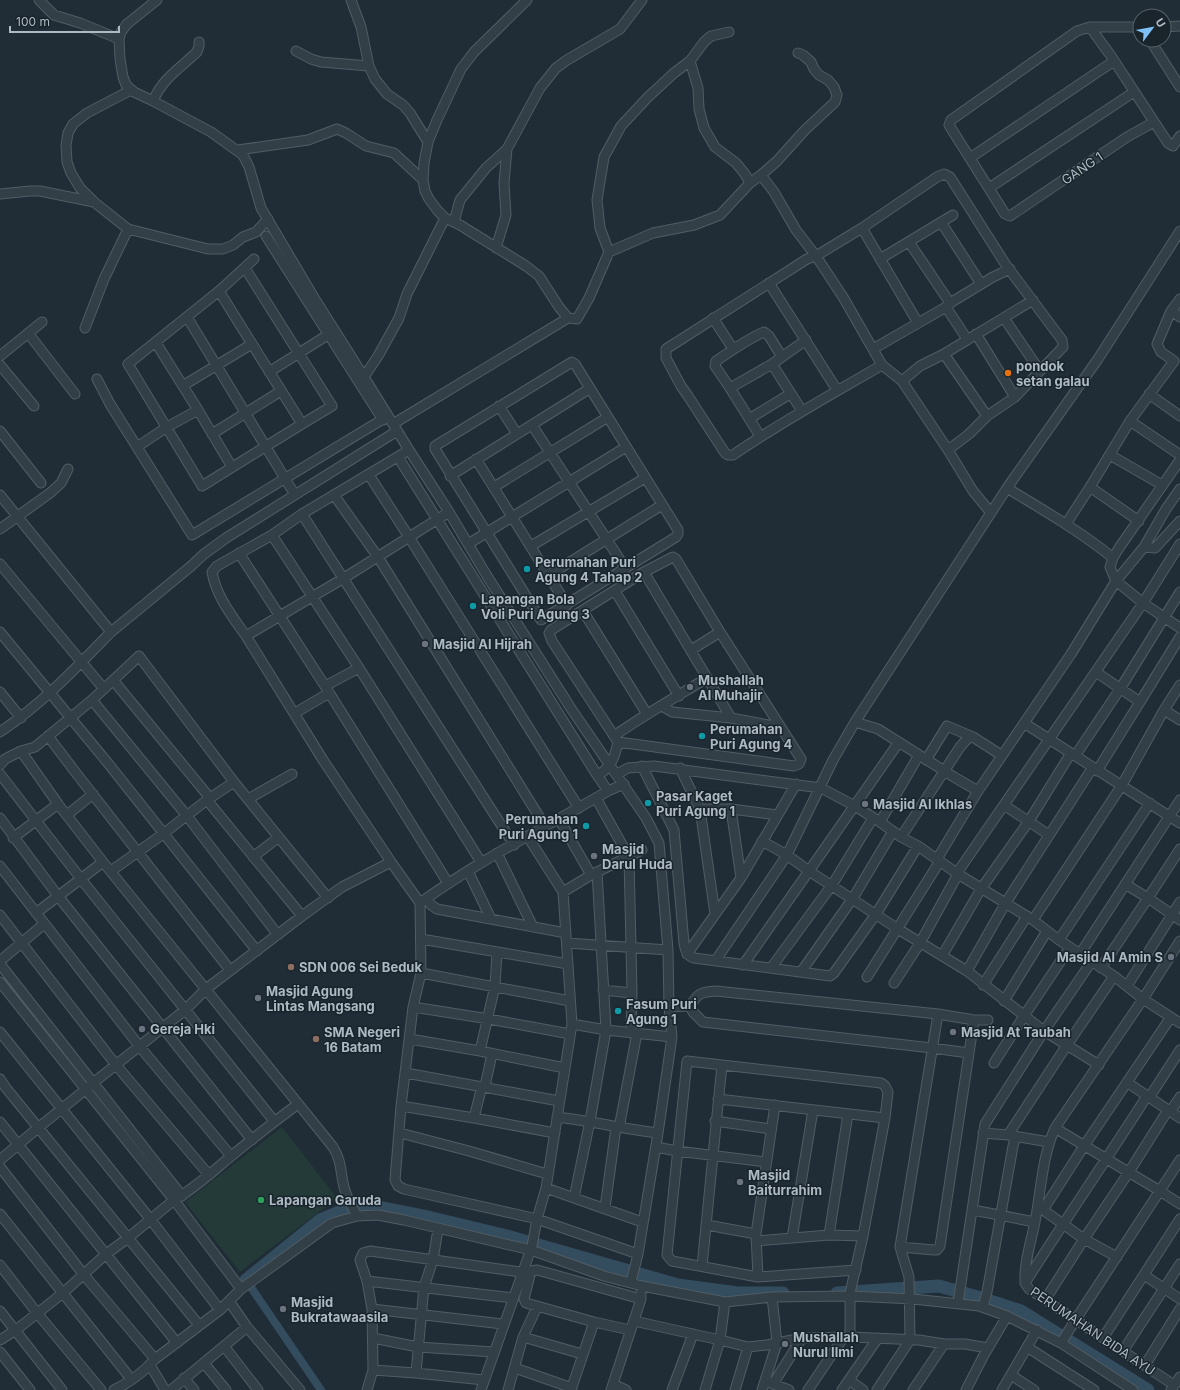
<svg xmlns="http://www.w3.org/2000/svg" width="1180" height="1390" font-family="Inter,sans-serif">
<rect width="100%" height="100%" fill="#202d37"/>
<!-- pitch -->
<path fill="#233a38" d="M 282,1127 L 337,1198 L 240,1272 L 185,1202 Z"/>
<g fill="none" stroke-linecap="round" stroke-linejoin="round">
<!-- canal -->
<path stroke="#334c5e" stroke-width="8" d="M 246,1280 L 321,1390"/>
<!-- river -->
<path stroke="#334c5e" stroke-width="13" d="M 246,1280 L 320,1220 L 344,1210 L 362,1204 L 428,1217 L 507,1236 L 678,1285 L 738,1293 L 783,1293
M 837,1293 L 939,1286 L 981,1298 L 1021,1311 L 1148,1390"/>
<defs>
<path id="minor" d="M 39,0 L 54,15 L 80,23 L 119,39
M 157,0 L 127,24 L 121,32 L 119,39 L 120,59 L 123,77 L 126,85 L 134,92 L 153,101 L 211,132 L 243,155 L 249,167 L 261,208 L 316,301 L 364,377
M 351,0 L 361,27 L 369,66 L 375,79 L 387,94 L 403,105 L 410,113 L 428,142
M 527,0 L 474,52 L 461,69 L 437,120 L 428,142 L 424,163 L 423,180 L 425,191 L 429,199 L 438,211 L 445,218 L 460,225 L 526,266 L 539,276 L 559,307 L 568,318 L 577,319 L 589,298 L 609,252 L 653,233 L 694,225 L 720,215 L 750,183 L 761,175 L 777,161 L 805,130 L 835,102 L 837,95 L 834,87 L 828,80 L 819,75 L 814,69 L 811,62 L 803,55 L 798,53
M 1090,27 L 1111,56 L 1168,143 L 1173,146 L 1180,136
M 1140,27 L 1090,27 L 1077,31 L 951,120 L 949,125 L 1005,214 L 1010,216 L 1127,137 L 1154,122
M 1164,27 L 1180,26
M 1150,40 L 1180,87
M 296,51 L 311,59 L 321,62 L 369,66
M 690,61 L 698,88 L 699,109 L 704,128 L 715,147 L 736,163 L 745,174 L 750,183
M 131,90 L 87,113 L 73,124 L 68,133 L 66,145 L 67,162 L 71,173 L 80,188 L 94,202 L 128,229 L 208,249 L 223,249 L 233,245 L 243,237 L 256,232 L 268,219
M 153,101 C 162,79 180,68 197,52 L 199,46 L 199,42
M 238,150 L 308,140 L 337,129 L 346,133 L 366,146 L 394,153 L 423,180
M 970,158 L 1114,61
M 761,175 L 774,192 L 796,230 L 816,256 L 843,297 L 882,365 L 902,381 L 948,450 L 973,491 L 991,513
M 989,188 L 1134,92
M 0,194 L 30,191 L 40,191 L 94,202
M 445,218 L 407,294 L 399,318 L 378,356 L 364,377 L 409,450 L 449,512
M 454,222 L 460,200 L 486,168 L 507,149
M 941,222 L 981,284
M 862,228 L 918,323
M 266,236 L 383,420
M 909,242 L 950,303
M 496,248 L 506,215 L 504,183 L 507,149 L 540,88 L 556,68 L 567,60 L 620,29 L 642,0
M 609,252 L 600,228 L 597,200 L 604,157 L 621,126 L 648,97 L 674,73 L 690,61 L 704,42 L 711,36 L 729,32
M 880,259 L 953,215
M 245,268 L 332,406 L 302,424
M 769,283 L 837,390
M 219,291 L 302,424 L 202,486 L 128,364 L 219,291 L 254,259
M 946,307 L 967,339
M 1171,311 L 1180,317
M 187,317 L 295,495
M 713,318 L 733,349
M 1004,318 L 1040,371
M 85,328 L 104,279 L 128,229
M 28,333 L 75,394
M 976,334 L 1015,397
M 156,343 L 198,410
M 873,349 L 946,307 L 950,303 L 993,277 L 1010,269
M 944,354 L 987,416
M 0,356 L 42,322
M 572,362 L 575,364 L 678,530 L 678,534 L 676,537 L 541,620 L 435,449 L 435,446 Z
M 772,364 L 802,411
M 0,365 L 34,406
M 882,365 C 832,394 781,422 733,455 L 728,455 L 725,453 L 688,396 L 681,386 L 666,358 L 666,349 L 807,259 L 816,256 L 862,228 L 937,177 L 944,174 L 950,177 L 1006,265 L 1062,340 L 1063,347 L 1015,397 L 987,416 L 969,434 L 948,450
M 269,372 L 334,331
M 97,379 L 110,404 L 192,535 L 388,416
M 902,381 L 920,366 L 944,354 L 1033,300
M 184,385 L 252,344
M 730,388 L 772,364 L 806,340
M 1149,394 L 1180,416
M 499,406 L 517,434
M 749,419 L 790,394
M 1130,421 L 1180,455
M 393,424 L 568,318
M 532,425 L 626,569
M 0,431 L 41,483
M 212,434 L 281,391
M 760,436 L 730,388 L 715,366 L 716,361 C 731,351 747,339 764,332 L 769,336 L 782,357
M 137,447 L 167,427 L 198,410 L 232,467
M 409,450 L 302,514 L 272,535 L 359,668 L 481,862
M 1110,455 L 1162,485
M 398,457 L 597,775 C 611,769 615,756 618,742 L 552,641 L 549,633 L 551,630 L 644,572 L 673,557 L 676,559 L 720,632 L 801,759 L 799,764 L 794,766 L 618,742
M 476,459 L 567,605
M 369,475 L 409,537 L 579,808
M 450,476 L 589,389
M 494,487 L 608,417
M 1090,487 L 1139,521
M 1007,488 C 1043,510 1080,531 1113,558 L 1119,548 L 1180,460
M 0,495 L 111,632 L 190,567 L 204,554 L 226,538 L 397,431
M 334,495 L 378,557 L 545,826
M 302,514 L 514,845
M 1180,521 L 1155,548 L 1144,547 L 1116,581 L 1143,603 L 1180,628
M 1066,524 L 1090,487 L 1130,421 L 1174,361 L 1161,352 L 1157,344 L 1171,311 L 1180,299
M 0,529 L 50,493 L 61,483 L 68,469
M 468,544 L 626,447
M 531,546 L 645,478
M 1144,547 L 1166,509 L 1180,489
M 239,553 L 325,686 L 448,883
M 0,564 L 104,689
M 644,572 L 731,718
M 549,575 L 662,505
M 615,591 L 679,696
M 583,611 L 647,714
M 0,632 L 107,762 L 257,951
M 246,636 C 232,616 216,596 212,572 L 217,566 L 272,535
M 691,650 L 720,632
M 1096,672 L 1140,702 L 1180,637
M 113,680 L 210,798
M 325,686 L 359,668
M 0,692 L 21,718
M 92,700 L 187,816 L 278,935
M 662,706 L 672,712 L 731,718 L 779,727
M 1164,710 L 1180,720
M 295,713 L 329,693
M 855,722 L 878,729 L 954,777 L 978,791
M 1024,723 L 1180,823
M 0,732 C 42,704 76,668 111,632
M 48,736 L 76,773 L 230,970
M 614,736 C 644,715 676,697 707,678
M 21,751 L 58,804 L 103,862 L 333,1147 C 342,1162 340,1171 344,1187 C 346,1196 352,1207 357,1216
M 1075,756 L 1120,689 L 1180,592
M 926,760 L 947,726 L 973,737
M 0,765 L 5,759 L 21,751 L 35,747 L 92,700 L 139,656 L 234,782 L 328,898
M 642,766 L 674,830 L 684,943 C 685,950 687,956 694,958 L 830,976 L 834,973 L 876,914 L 918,846
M 680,768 L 700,809 L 715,914
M 1097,771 L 1140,702
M 0,774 L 81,879 L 274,1121
M 617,774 L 628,768 L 654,766 L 821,788 L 855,806 L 880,822 L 901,837 L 918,846 L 958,874 L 1033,920 L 1059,940 L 1114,976 L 1143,999 L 1180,1023
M 597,775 L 608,791
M 596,798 L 629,857 L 632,993 L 631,1033
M 248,799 L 292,774
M 207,800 L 302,916
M 1004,805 L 1049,835
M 700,809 L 731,809 L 777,815
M 731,809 L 741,878
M 67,815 L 93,794
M 0,818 L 58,896 L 252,1140
M 559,819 L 591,875
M 880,822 L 919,755
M 901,837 L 960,747 L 968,738 L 973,737 L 1001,755
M 13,838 L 58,804
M 762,841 L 787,855 L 809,871 L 898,929 L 967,971 L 1044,1031 L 1099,1065
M 497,853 L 533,927
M 253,857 L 279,837
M 937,859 L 978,791 L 1071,654 L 1116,581 L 1110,567 L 1113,558
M 0,866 L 140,1047 L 231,1156
M 111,871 L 163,834 L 207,800 L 234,782
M 468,871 L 491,919
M 957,873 L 1143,603 L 1180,544
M 1125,884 L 1148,898 L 1180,849
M 563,892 L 591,875 L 642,850
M 427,899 L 431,905 L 437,909 L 566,933
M 420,903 C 479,860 544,828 608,791 L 624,784
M 36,913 L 103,862
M 0,915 L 116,1065 L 209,1175
M 1033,920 L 1122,785 L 1164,710 L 1180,685
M 421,939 L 568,964
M 1059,940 L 1150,803
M 567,943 L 668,950
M 687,954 L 741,878 L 796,784
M 1080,954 L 1180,800
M 942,956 L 981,889 L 1029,821 L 1071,753
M 716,960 L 787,855 L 833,760 L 855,722 L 1007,488 L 1098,359 L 1180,231
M 0,961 L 44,924
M 0,964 L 182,1196
M 743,965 L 809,871 L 899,742
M 771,968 L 832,885 L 873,818
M 1101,968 L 1148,898 L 1180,920
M 967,971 L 1005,904 L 1093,767
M 801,972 L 853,898 L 893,831
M 421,973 L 570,1001
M 867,977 L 940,861
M 0,982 L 174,1200 L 241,1289
M 894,983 L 920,943 L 958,874
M 983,985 L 1027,916
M 1127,986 L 1180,902
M 603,990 L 632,993
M 1004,1001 L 1047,931
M 690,1006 C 698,993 701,992 716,991 L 938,1014 L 974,1020 L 988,1020
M 690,1006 L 693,1012 L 703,1022 L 932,1048 L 969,1053
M 413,1007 L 489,1019 L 570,1034
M 669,1007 L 690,1006
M 572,1024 L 606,1030 L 672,1037
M 0,1032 L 151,1220 L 220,1310
M 410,1039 L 480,1051 L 565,1068
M 480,1051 L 495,986 L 497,952
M 994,1063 L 1024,1016 L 1070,947
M 406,1073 L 559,1101
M 0,1079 L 6,1088 L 199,1325
M 1128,1083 L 1180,1118
M 485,1086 L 492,1054
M 1149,1098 L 1180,1050
M 718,1099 L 885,1118
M 401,1106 L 474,1118 L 555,1133
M 1170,1112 L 1180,1097
M 557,1117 C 591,1121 624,1129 658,1133
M 474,1118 L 482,1086
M 715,1121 L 771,1129
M 0,1122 L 177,1343
M 619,1128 L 637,1033
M 1055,1128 L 1160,1191 L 1180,1204
M 400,1133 L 469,1151 L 547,1174
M 983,1133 L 1008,1135 L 1049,1142
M 1008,1135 L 1067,1045 L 1114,976
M 656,1147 L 677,1151 L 766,1162
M 0,1160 L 39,1127 L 85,1090 L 93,1083 L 185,1010 L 206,989 L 302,916 L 342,887 L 391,862
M 0,1167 L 84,1275 L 155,1359
M 546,1188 L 642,1222
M 574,1198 L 590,1121 L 606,1030 L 597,872
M 1039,1207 L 1084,1239 L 1045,1300
M 605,1208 L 616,1127
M 973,1210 L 1035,1222
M 1043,1210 L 1084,1146 L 1171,1017
M 0,1214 L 131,1379
M 707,1225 L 756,1234
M 829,1235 L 848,1114
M 792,1238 L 813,1110
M 756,1241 L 829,1235 L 863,1236
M 900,1247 L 934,1250 L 937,1250 L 940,1246 L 974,1020
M 1117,1257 L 1084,1239 L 1129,1172 L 1168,1110
M 0,1265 L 37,1313 L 101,1390
M 702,1266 L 722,1065
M 1144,1275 L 1180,1299
M 758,1277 L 756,1234 L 775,1105
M 367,1281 L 513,1298
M 631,1282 L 638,1254 L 658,1133 L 672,1037 L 669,1007 L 668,950 L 659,843 L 646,818 L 572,710 L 487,576 L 449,512 L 344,578 L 246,636 L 323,760 L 391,862 L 420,903 L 421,973 L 413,1007 L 401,1106 L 395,1180 L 398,1186 L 404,1189 L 537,1219 L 638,1254
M 1025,1283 C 1024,1262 1031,1242 1035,1222 C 1041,1191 1042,1157 1055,1128 L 1143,999 L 1180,941
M 1025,1283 C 1065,1220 1107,1159 1147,1096
M 1025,1283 L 1029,1289 L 1035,1293 L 1174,1385
M 229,1301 L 247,1327 L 300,1390
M 958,1303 L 985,1124 L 1044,1031 L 1092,961
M 983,1307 L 987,1292 L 1013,1146 L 1016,1136
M 372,1309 L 503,1324
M 0,1311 L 62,1390
M 634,1321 L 720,1340 L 748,1347 L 767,1345 L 802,1338 L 850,1337 L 919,1340 L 944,1344 L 965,1344 L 988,1348
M 630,1330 L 594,1322 L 526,1303 L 524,1299 L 531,1271 L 537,1270 L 641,1299
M 523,1337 L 582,1354
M 850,1337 L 850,1293 L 863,1236 L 885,1118 L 888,1092 L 885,1086 L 881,1083 L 687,1061 L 667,1255 L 672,1261 L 758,1277 L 856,1270
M 373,1338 L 418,1347 L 494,1352
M 1103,1338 L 1180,1219
M 0,1340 L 16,1330 L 63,1293 L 105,1255 L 128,1238 L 174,1200 C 194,1189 212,1172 230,1157 C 252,1139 275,1121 298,1104
M 1061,1343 L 1076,1319 L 1180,1160
M 224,1346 L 258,1390
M 1027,1347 L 1094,1390
M 1123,1351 L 1180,1264
M 0,1352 L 30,1390
M 204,1363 L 226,1390
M 150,1365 L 165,1390
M 1145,1365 L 1180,1309
M 515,1368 L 572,1388
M 373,1370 L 416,1373 L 484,1380
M 416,1373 L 424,1287 L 433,1260 L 438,1229
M 1011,1375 L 1034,1390
M 184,1378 L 194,1390
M 849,1380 L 863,1390
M 768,1382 L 789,1390
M 613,1384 L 626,1390
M 773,1384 L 802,1338
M 114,1390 C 128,1383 144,1372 155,1359 L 220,1310 L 241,1289 L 332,1223 L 357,1216 L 378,1215 L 404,1220 L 531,1250 L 604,1276 L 642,1286 L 725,1302 L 772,1297 L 850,1296 L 913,1299 L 979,1306 L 1007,1316 L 1061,1343 L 1133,1390
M 171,1390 L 247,1327
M 367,1390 L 373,1370 L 372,1309 L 367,1281 L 360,1260 L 363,1253 L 370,1251 L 521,1272
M 481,1390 L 532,1246 L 537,1219 L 546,1188 L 572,1024 L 563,892 L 528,837
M 508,1390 L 523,1337 L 537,1307
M 571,1390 L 594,1322
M 611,1390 L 641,1299 L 641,1293
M 672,1390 L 693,1334
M 705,1390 L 720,1340 L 725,1302
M 735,1390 L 748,1347
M 762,1390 L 777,1343 L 772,1297
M 808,1390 L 843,1338
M 842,1390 L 878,1338
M 877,1390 L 910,1340 L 909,1277 L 900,1247 L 938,1014
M 913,1390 L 944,1344
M 966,1390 L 984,1355 L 1007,1316
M 1002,1390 L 1037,1330
M 1171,1390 L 1180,1377"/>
</defs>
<!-- minor casing -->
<use href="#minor" stroke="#515d65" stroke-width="11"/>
<!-- minor -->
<use href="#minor" stroke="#333f47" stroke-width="9"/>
</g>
<!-- markers -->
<circle fill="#e8710a" stroke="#19242b" stroke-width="1.5" cx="1008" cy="373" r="4"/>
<g fill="#0f9aa8" stroke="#19242b" stroke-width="1.5">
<circle cx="527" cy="569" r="4"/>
<circle cx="473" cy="606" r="4"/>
<circle cx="702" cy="736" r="4"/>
<circle cx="648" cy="803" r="4"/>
<circle cx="586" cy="826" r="4"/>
<circle cx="618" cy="1011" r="4"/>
</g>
<g fill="#6b7280" stroke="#19242b" stroke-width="1.5">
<circle cx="425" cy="644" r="4"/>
<circle cx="690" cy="687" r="4"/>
<circle cx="865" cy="804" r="4"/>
<circle cx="594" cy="856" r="4"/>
<circle cx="1171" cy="957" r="4"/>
<circle cx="258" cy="998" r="4"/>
<circle cx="142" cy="1029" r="4"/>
<circle cx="953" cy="1032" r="4"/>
<circle cx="740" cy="1182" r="4"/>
<circle cx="283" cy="1309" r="4"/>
<circle cx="785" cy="1344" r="4"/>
</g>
<g fill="#8d6e63" stroke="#19242b" stroke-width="1.5">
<circle cx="291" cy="967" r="4"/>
<circle cx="316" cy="1039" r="4"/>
</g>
<circle fill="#2e9e5b" stroke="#19242b" stroke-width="1.5" cx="261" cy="1200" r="4"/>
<g text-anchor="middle" stroke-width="3" stroke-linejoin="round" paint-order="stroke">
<!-- street labels -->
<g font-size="13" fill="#adbac4" stroke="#19242b">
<text transform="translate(1082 168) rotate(-34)" y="5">GANG 1</text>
<text transform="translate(1093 1331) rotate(34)" y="5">PERUMAHAN BIDA AYU</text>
</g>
<!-- poi labels -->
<g font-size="13" font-weight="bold" fill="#adbac4" stroke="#19242b" text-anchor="start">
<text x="1016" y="371">pondok<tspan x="1016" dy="15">setan galau</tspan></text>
<text x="535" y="567">Perumahan Puri<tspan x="535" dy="15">Agung 4 Tahap 2</tspan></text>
<text x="481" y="604">Lapangan Bola<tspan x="481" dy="15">Voli Puri Agung 3</tspan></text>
<text x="433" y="649">Masjid Al Hijrah</text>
<text x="698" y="685">Mushallah<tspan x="698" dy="15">Al Muhajir</tspan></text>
<text x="710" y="734">Perumahan<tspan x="710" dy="15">Puri Agung 4</tspan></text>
<text x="656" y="801">Pasar Kaget<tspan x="656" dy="15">Puri Agung 1</tspan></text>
<text x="873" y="809">Masjid Al Ikhlas</text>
<text x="578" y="824" text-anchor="end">Perumahan<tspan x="578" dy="15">Puri Agung 1</tspan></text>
<text x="602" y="854">Masjid<tspan x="602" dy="15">Darul Huda</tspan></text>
<text x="1163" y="962" text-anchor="end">Masjid Al Amin S</text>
<text x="299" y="972">SDN 006 Sei Beduk</text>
<text x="266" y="996">Masjid Agung<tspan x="266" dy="15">Lintas Mangsang</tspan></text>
<text x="626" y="1009">Fasum Puri<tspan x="626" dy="15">Agung 1</tspan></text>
<text x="150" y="1034">Gereja Hki</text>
<text x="324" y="1037">SMA Negeri<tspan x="324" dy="15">16 Batam</tspan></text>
<text x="961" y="1037">Masjid At Taubah</text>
<text x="748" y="1180">Masjid<tspan x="748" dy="15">Baiturrahim</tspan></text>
<text x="269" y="1205">Lapangan Garuda</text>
<text x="291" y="1307">Masjid<tspan x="291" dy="15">Bukratawaasila</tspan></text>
<text x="793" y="1342">Mushallah<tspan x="793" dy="15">Nurul Ilmi</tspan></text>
</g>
</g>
<!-- north arrow -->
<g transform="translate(1152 28) rotate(58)"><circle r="19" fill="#19242b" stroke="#546068"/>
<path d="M0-3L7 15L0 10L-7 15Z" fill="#7fc1f7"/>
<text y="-6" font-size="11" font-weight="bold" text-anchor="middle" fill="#adbac4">U</text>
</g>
<!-- scale -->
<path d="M10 26v6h109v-6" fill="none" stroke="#adbac4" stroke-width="2"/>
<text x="16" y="26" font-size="12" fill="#adbac4" stroke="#19242b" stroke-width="3" paint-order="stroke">100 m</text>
</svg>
